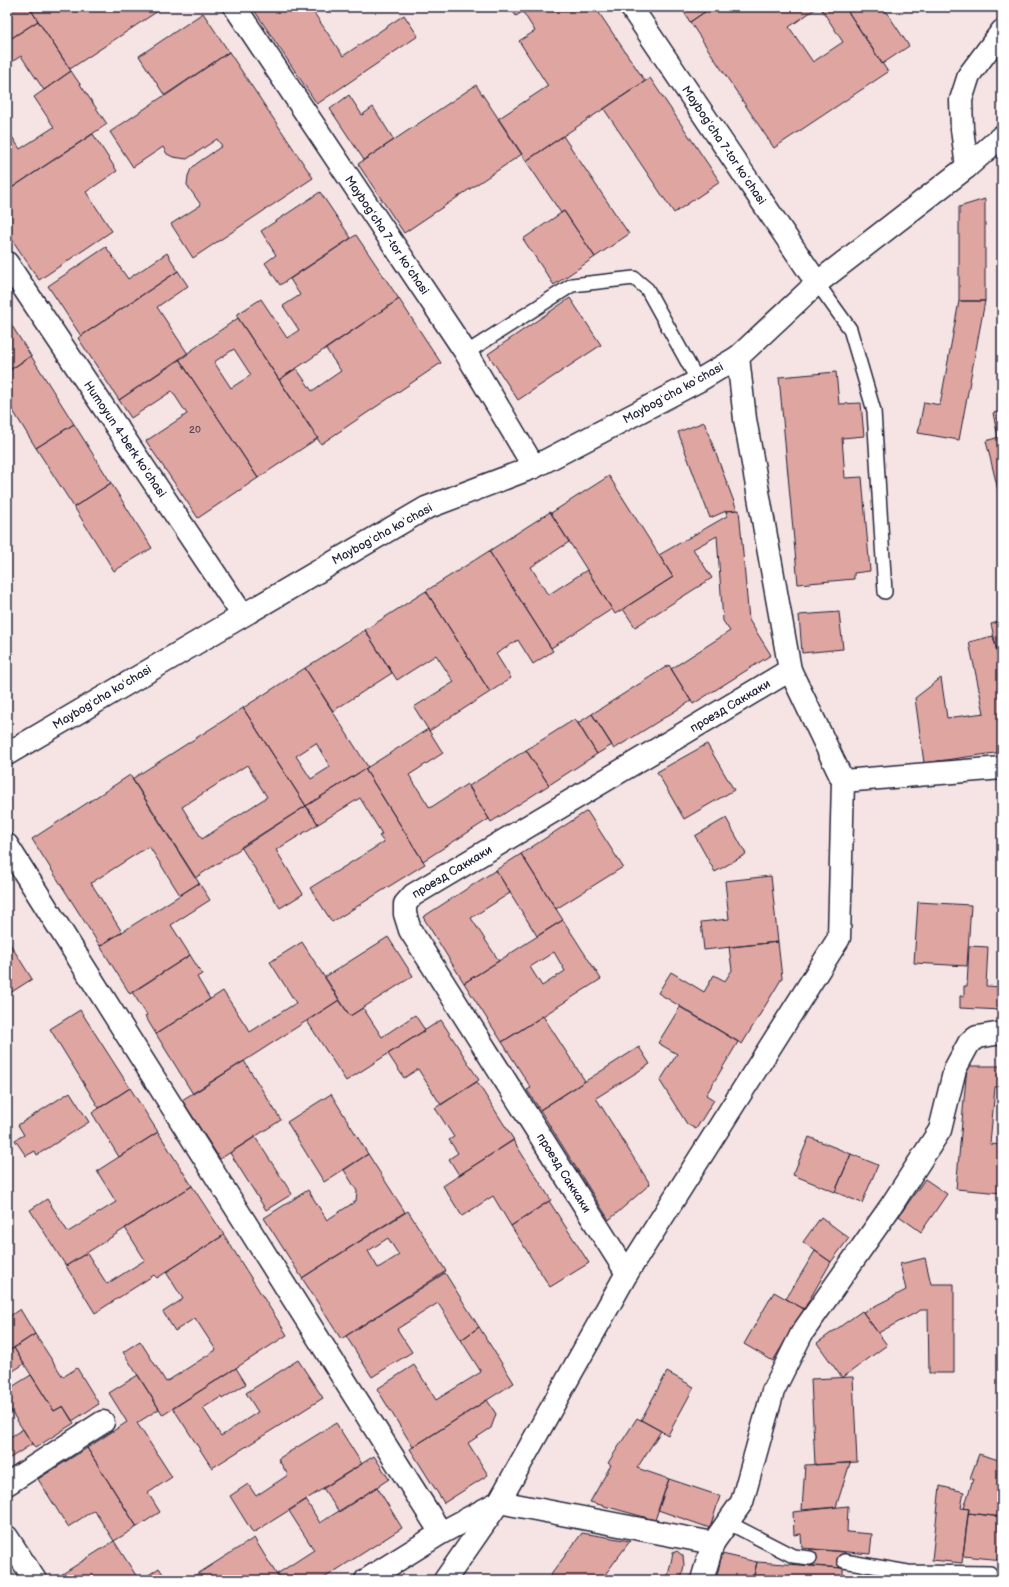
<svg xmlns="http://www.w3.org/2000/svg" width="1009" height="1587" font-family="'Balsamiq Sans',sans-serif">
<rect width="100%" height="100%" fill="#f5e4e3"/>
<filter id="ink" filterUnits="userSpaceOnUse"><feTurbulence type="fractalNoise" baseFrequency=".025" numOctaves="2"/><feDisplacementMap in="SourceGraphic" scale="8" xChannelSelector="R" yChannelSelector="G"/><feConvolveMatrix kernelMatrix="1 2 1 2 8 2 1 2 1" color-interpolation-filters="sRGB"/></filter>
<g filter="url(#ink)">
<!-- building -->
<path fill="#dfa5a1" stroke="#22223b" fill-rule="evenodd" d="M 7,7 L 29,7 L 38,21 L 7,41 Z
M 29,7 L 164,7 L 70,69 Z
M 252,7 L 310,7 L 343,56 L 404,15 L 418,36 L 317,104 Z
M 510,7 L 530,7 L 516,16 Z
M 530,7 L 595,7 L 645,81 L 526,161 L 498,119 L 548,86 L 519,41 L 535,31 L 523,12 Z
M 681,7 L 712,7 L 690,22 Z
M 712,7 L 818,7 L 789,27 L 813,62 L 843,42 L 820,7 L 845,7 L 888,72 L 774,148 L 690,22 Z
M 845,7 L 883,7 L 909,46 L 882,64 Z
M 203,13 L 229,52 L 165,96 L 139,56 Z
M 38,21 L 71,71 L 44,90 L 21,56 L 7,65 L 7,41 Z
M 229,52 L 313,178 L 193,258 L 171,224 L 201,205 L 187,185 L 188,176 L 191,169 L 196,164 L 222,146 L 217,139 L 187,159 L 173,157 L 167,154 L 163,147 L 133,167 L 110,132 Z
M 71,71 L 107,124 L 7,191 L 7,129 L 20,149 L 54,127 L 34,97 Z
M 650,78 L 720,182 L 674,213 L 604,109 Z
M 476,85 L 522,154 L 404,233 L 358,164 Z
M 349,95 L 362,115 L 373,107 L 394,140 L 364,160 L 330,109 Z
M 93,134 L 117,171 L 86,192 L 112,231 L 39,280 L 7,232 L 7,191 Z
M 563,136 L 629,234 L 595,257 L 564,211 L 561,213 L 526,161 Z
M 320,192 L 351,238 L 280,285 L 265,263 L 276,255 L 261,231 Z
M 985,199 L 985,301 L 959,301 L 959,207 Z
M 564,211 L 595,257 L 554,285 L 523,239 Z
M 356,235 L 399,299 L 279,380 L 236,315 L 261,299 L 287,338 L 299,330 L 283,306 L 300,295 L 290,279 Z
M 106,247 L 128,279 L 167,253 L 178,271 L 81,336 L 48,286 Z
M 178,271 L 188,286 L 157,307 L 188,354 L 119,400 L 78,338 Z
M 570,298 L 601,345 L 518,400 L 488,354 Z
M 399,299 L 441,363 L 321,444 L 279,380 L 296,368 L 312,391 L 341,371 L 326,349 Z
M 959,301 L 985,301 L 959,440 L 918,433 L 924,402 L 940,405 Z
M 7,318 L 31,356 L 7,372 Z
M 238,318 L 318,438 L 258,478 L 179,359 ZM 234,349 L 251,375 L 231,388 L 214,362 Z
M 31,356 L 74,424 L 36,448 L 7,401 L 7,372 Z
M 179,359 L 258,478 L 198,518 L 146,441 L 187,414 L 172,391 L 131,418 L 119,400 Z
M 836,372 L 839,404 L 861,403 L 864,436 L 842,438 L 845,478 L 862,477 L 870,571 L 854,573 L 854,579 L 798,584 L 779,377 Z
M 1002,411 L 1002,436 L 998,437 L 993,413 Z
M 704,422 L 737,510 L 726,511 L 710,518 L 678,432 Z
M 74,424 L 111,483 L 74,507 L 36,448 Z
M 1002,436 L 1002,502 L 1001,502 L 986,441 Z
M 609,476 L 673,577 L 615,614 L 551,513 Z
M 111,483 L 152,548 L 114,571 L 74,507 Z
M 739,510 L 749,620 L 771,655 L 693,704 L 671,669 L 730,631 L 723,621 L 717,536 L 693,549 L 712,578 L 635,627 L 623,609 L 673,577 L 659,555 L 727,516 L 726,511 Z
M 550,512 L 569,542 L 531,567 L 548,595 L 587,570 L 612,609 L 551,648 L 489,551 Z
M 489,551 L 553,651 L 533,664 L 518,640 L 496,654 L 511,678 L 490,692 L 426,591 Z
M 426,591 L 490,692 L 429,731 L 414,707 L 454,682 L 436,655 L 397,680 L 365,630 Z
M 839,612 L 843,649 L 802,653 L 799,615 Z
M 1002,621 L 1002,672 L 991,624 Z
M 365,630 L 392,673 L 333,711 L 305,668 Z
M 993,636 L 1002,672 L 1002,752 L 924,763 L 915,698 L 941,678 L 947,718 L 984,713 L 969,642 Z
M 669,665 L 691,701 L 614,749 L 592,714 Z
M 305,668 L 368,767 L 306,806 L 243,708 ZM 316,743 L 330,767 L 311,779 L 296,756 Z
M 243,708 L 306,806 L 195,878 L 132,779 ZM 247,765 L 267,797 L 202,839 L 182,807 Z
M 592,714 L 612,745 L 597,754 L 578,723 Z
M 575,719 L 597,754 L 549,785 L 526,750 Z
M 428,729 L 443,753 L 409,775 L 430,808 L 467,784 L 489,819 L 423,861 L 365,769 Z
M 707,744 L 734,790 L 684,819 L 657,772 Z
M 526,750 L 549,785 L 491,822 L 469,786 Z
M 365,769 L 425,864 L 332,922 L 310,888 L 384,842 L 379,836 L 382,834 L 360,798 L 318,824 L 306,806 Z
M 130,775 L 199,883 L 180,895 L 149,846 L 91,883 L 122,932 L 100,946 L 32,839 Z
M 306,806 L 318,824 L 276,850 L 303,894 L 280,908 L 241,847 Z
M 587,811 L 623,867 L 556,909 L 521,854 Z
M 726,818 L 746,854 L 715,872 L 695,836 Z
M 521,854 L 563,920 L 537,936 L 496,870 Z
M 496,870 L 510,893 L 471,918 L 499,961 L 464,983 L 423,917 Z
M 771,876 L 778,942 L 704,950 L 701,922 L 729,919 L 725,881 Z
M 199,883 L 210,900 L 171,925 L 190,955 L 130,994 L 100,946 Z
M 918,902 L 971,905 L 967,966 L 914,963 Z
M 563,920 L 601,979 L 502,1042 L 464,983 ZM 554,952 L 565,971 L 542,986 L 530,967 Z
M 388,937 L 413,976 L 350,1016 L 325,977 Z
M 7,939 L 32,979 L 7,995 Z
M 302,942 L 339,1000 L 193,1094 L 156,1034 L 223,991 L 250,1032 L 296,1003 L 270,962 Z
M 778,942 L 782,978 L 742,1044 L 658,993 L 671,972 L 704,992 L 714,975 L 725,981 L 732,970 L 729,947 Z
M 969,946 L 988,947 L 986,986 L 1002,987 L 1002,1010 L 960,1008 L 960,996 L 964,996 L 964,986 L 967,986 Z
M 190,955 L 202,974 L 197,977 L 210,999 L 156,1034 L 145,1016 L 147,1015 L 132,992 Z
M 339,1000 L 350,1016 L 363,1008 L 382,1037 L 415,1015 L 425,1030 L 346,1081 L 307,1021 Z
M 680,1007 L 738,1042 L 706,1095 L 714,1100 L 696,1129 L 687,1124 L 660,1081 L 677,1054 L 658,1043 Z
M 80,1010 L 130,1088 L 99,1108 L 50,1029 Z
M 543,1016 L 585,1081 L 540,1110 L 527,1090 L 531,1088 L 502,1042 Z
M 441,1020 L 479,1080 L 441,1105 L 418,1069 L 404,1078 L 388,1054 Z
M 639,1047 L 650,1064 L 596,1098 L 650,1184 L 609,1220 L 540,1110 Z
M 244,1061 L 281,1120 L 220,1159 L 182,1100 Z
M 967,1066 L 1002,1066 L 1002,1087 L 995,1087 L 990,1144 L 1002,1145 L 1002,1193 L 956,1189 Z
M 477,1082 L 514,1140 L 459,1175 L 449,1159 L 458,1153 L 449,1140 L 454,1137 L 435,1108 Z
M 130,1088 L 158,1132 L 119,1157 L 92,1113 Z
M 70,1092 L 89,1122 L 37,1155 L 35,1151 L 26,1156 L 15,1140 L 24,1135 L 18,1125 Z
M 331,1094 L 368,1154 L 324,1182 L 287,1122 Z
M 158,1132 L 192,1186 L 66,1266 L 30,1210 L 47,1199 L 68,1232 L 116,1202 L 97,1171 Z
M 255,1137 L 292,1194 L 266,1210 L 230,1153 Z
M 809,1137 L 851,1154 L 835,1192 L 793,1175 Z
M 513,1140 L 551,1200 L 511,1226 L 493,1196 L 462,1216 L 443,1186 Z
M 368,1154 L 405,1212 L 302,1278 L 264,1218 L 308,1190 L 327,1220 L 356,1201 L 357,1191 L 344,1170 Z
M 851,1154 L 878,1165 L 862,1203 L 835,1192 Z
M 925,1179 L 947,1194 L 921,1232 L 899,1216 Z
M 192,1186 L 224,1235 L 157,1278 L 154,1275 L 95,1313 L 66,1266 L 87,1253 L 107,1284 L 145,1260 L 125,1228 Z
M 549,1201 L 589,1263 L 550,1287 L 511,1226 Z
M 408,1211 L 446,1271 L 341,1339 L 302,1278 ZM 388,1238 L 399,1255 L 378,1268 L 368,1251 Z
M 821,1217 L 849,1238 L 831,1262 L 803,1242 Z
M 224,1235 L 287,1335 L 163,1415 L 123,1352 L 140,1341 L 166,1382 L 216,1350 L 195,1318 L 175,1331 L 163,1312 L 183,1299 L 166,1272 Z
M 815,1251 L 831,1262 L 804,1309 L 786,1299 Z
M 925,1258 L 931,1284 L 954,1284 L 954,1373 L 929,1373 L 928,1310 L 921,1310 L 878,1333 L 863,1312 L 906,1290 L 900,1264 Z
M 445,1273 L 479,1327 L 461,1340 L 438,1303 L 397,1329 L 412,1352 L 372,1377 L 346,1336 Z
M 774,1292 L 804,1309 L 773,1361 L 744,1344 Z
M 20,1309 L 35,1334 L 7,1352 L 7,1318 Z
M 862,1311 L 887,1345 L 842,1378 L 817,1343 Z
M 479,1327 L 514,1383 L 413,1447 L 377,1389 L 414,1365 L 436,1400 L 481,1372 L 461,1340 Z
M 35,1334 L 63,1377 L 77,1368 L 99,1404 L 72,1421 L 63,1406 L 54,1411 L 14,1348 Z
M 14,1348 L 24,1364 L 7,1375 L 7,1352 Z
M 298,1360 L 323,1398 L 212,1468 L 173,1408 L 236,1368 L 246,1384 L 222,1399 L 221,1397 L 203,1408 L 221,1436 L 258,1412 L 246,1393 Z
M 667,1372 L 694,1387 L 668,1435 L 641,1420 Z
M 31,1375 L 54,1411 L 63,1406 L 74,1423 L 35,1448 L 7,1405 L 7,1390 Z
M 138,1375 L 159,1409 L 137,1423 L 172,1477 L 148,1493 L 160,1512 L 137,1527 L 87,1448 L 127,1422 L 109,1393 Z
M 853,1377 L 857,1462 L 815,1465 L 811,1379 Z
M 487,1400 L 496,1414 L 491,1428 L 468,1443 L 488,1475 L 444,1503 L 410,1449 Z
M 637,1418 L 661,1431 L 637,1468 L 669,1479 L 655,1520 L 590,1502 L 611,1465 L 608,1463 Z
M 336,1423 L 362,1464 L 253,1533 L 230,1496 L 248,1484 L 256,1496 L 288,1475 L 278,1459 Z
M 23,1429 L 32,1444 L 7,1460 L 7,1439 Z
M 87,1448 L 137,1527 L 114,1541 L 94,1510 L 68,1527 L 38,1479 Z
M 979,1454 L 1002,1461 L 1002,1517 L 968,1513 L 969,1509 L 964,1508 L 973,1479 L 970,1478 Z
M 374,1456 L 389,1479 L 339,1512 L 323,1488 Z
M 850,1463 L 836,1507 L 802,1510 L 805,1465 Z
M 669,1479 L 720,1496 L 710,1528 L 658,1510 Z
M 940,1486 L 964,1492 L 961,1508 L 969,1509 L 962,1563 L 932,1560 Z
M 377,1487 L 402,1528 L 321,1580 L 280,1580 L 277,1574 L 314,1550 L 289,1511 L 306,1500 L 320,1523 Z
M 848,1506 L 847,1532 L 872,1534 L 870,1554 L 802,1548 L 801,1534 L 794,1535 L 793,1512 Z
M 968,1513 L 1002,1517 L 1002,1560 L 963,1556 Z
M 582,1533 L 630,1541 L 601,1580 L 547,1580 Z
M 254,1538 L 280,1580 L 188,1580 Z
M 114,1541 L 139,1580 L 53,1580 Z
M 810,1549 L 845,1552 L 843,1568 L 809,1566 Z
M 677,1551 L 683,1556 L 684,1565 L 681,1580 L 667,1580 L 673,1553 Z
M 722,1554 L 757,1562 L 753,1580 L 716,1580 Z
M 757,1562 L 843,1568 L 843,1580 L 753,1580 Z
M 159,1568 L 167,1580 L 141,1580 Z"/>
<g fill="none" stroke-linecap="round" stroke-linejoin="round">
<defs>
<path id="service" d="M 817,283 L 850,329 L 874,411 L 885,592
M 466,353 L 572,285 L 634,278 L 647,289 L 698,381
M 727,1522 L 793,1556 L 810,1558
M 844,1561 L 908,1572 L 990,1573"/>
<g id="minor">
<path d="M 235,7 L 466,353 L 534,467"/>
<path d="M 631,7 L 817,283"/>
<path d="M 967,167 L 962,129 L 961,100 L 969,75 L 1002,31"/>
<path d="M 7,263 L 242,614"/>
<path d="M 7,754 L 426,508 L 534,467 L 698,381 L 738,357 L 817,283 L 967,167 L 1002,136"/>
<path d="M 843,781 L 1002,768"/>
<path d="M 7,845 L 441,1533"/>
<path id="s1" d="M 627,1273 L 410,930 L 405,914 L 405,904 L 413,895 L 790,670"/>
<path d="M 7,1484 L 103,1422"/>
<path d="M 7,1537 L 35,1580"/>
<path d="M 713,1543 L 742,1502 L 773,1391 L 802,1333 L 891,1206 L 940,1130 L 955,1069 L 969,1043 L 977,1037 L 1002,1033"/>
<path d="M 366,1580 L 441,1533 L 499,1502 L 713,1543 L 702,1580"/>
<path d="M 445,1580 L 499,1502 L 627,1273 L 839,938 L 843,781 L 790,670 L 745,419 L 738,357"/>
</g>
</defs>
<!-- service casing -->
<use href="#service" stroke="#22223b" stroke-width="16"/>
<!-- minor casing -->
<use href="#minor" stroke="#22223b" stroke-width="25"/>
<!-- service -->
<use href="#service" stroke="#fff" stroke-width="13"/>
<!-- minor -->
<use href="#minor" stroke="#fff" stroke-width="22"/>
</g>
</g>
<g text-anchor="middle" stroke-width="3" stroke-linejoin="round" paint-order="stroke">
<!-- number labels -->
<g font-size="10" fill="#514354">
<text x="195" y="433">20</text>
</g>
<!-- street labels -->
<g font-size="12" fill="#22223b" stroke="#fff">
<text transform="translate(724 145) rotate(56)" y="4">Maybogʻcha 7-tor koʻchasi</text>
<text transform="translate(387 235) rotate(56)" y="4">Maybogʻcha 7-tor koʻchasi</text>
<text transform="translate(673 393) rotate(-29)" y="4">Maybogʻcha koʻchasi</text>
<text transform="translate(125 439) rotate(56)" y="4">Humoyun 4-berk koʻchasi</text>
<text transform="translate(382 534) rotate(-29)" y="4">Maybogʻcha koʻchasi</text>
<text transform="translate(102 697) rotate(-31)" y="4">Maybogʻcha koʻchasi</text>
<text dy="4" stroke="none"><textPath href="#s1" startOffset="814">проезд Саккаки</textPath></text>
<text dy="4" stroke="none"><textPath href="#s1" startOffset="490">проезд Саккаки</textPath></text>
<text transform="translate(564 1173) rotate(58)" y="4">проезд Саккаки</text>
</g>
</g>
<!-- margin -->
<rect width="1009" height="1587" fill="none" stroke="#fff" stroke-width="24"/>
<rect x="12" y="12" width="985" height="1563" fill="none" stroke="#22223b" stroke-width="1.5" filter="url(#ink)"/>
</svg>
